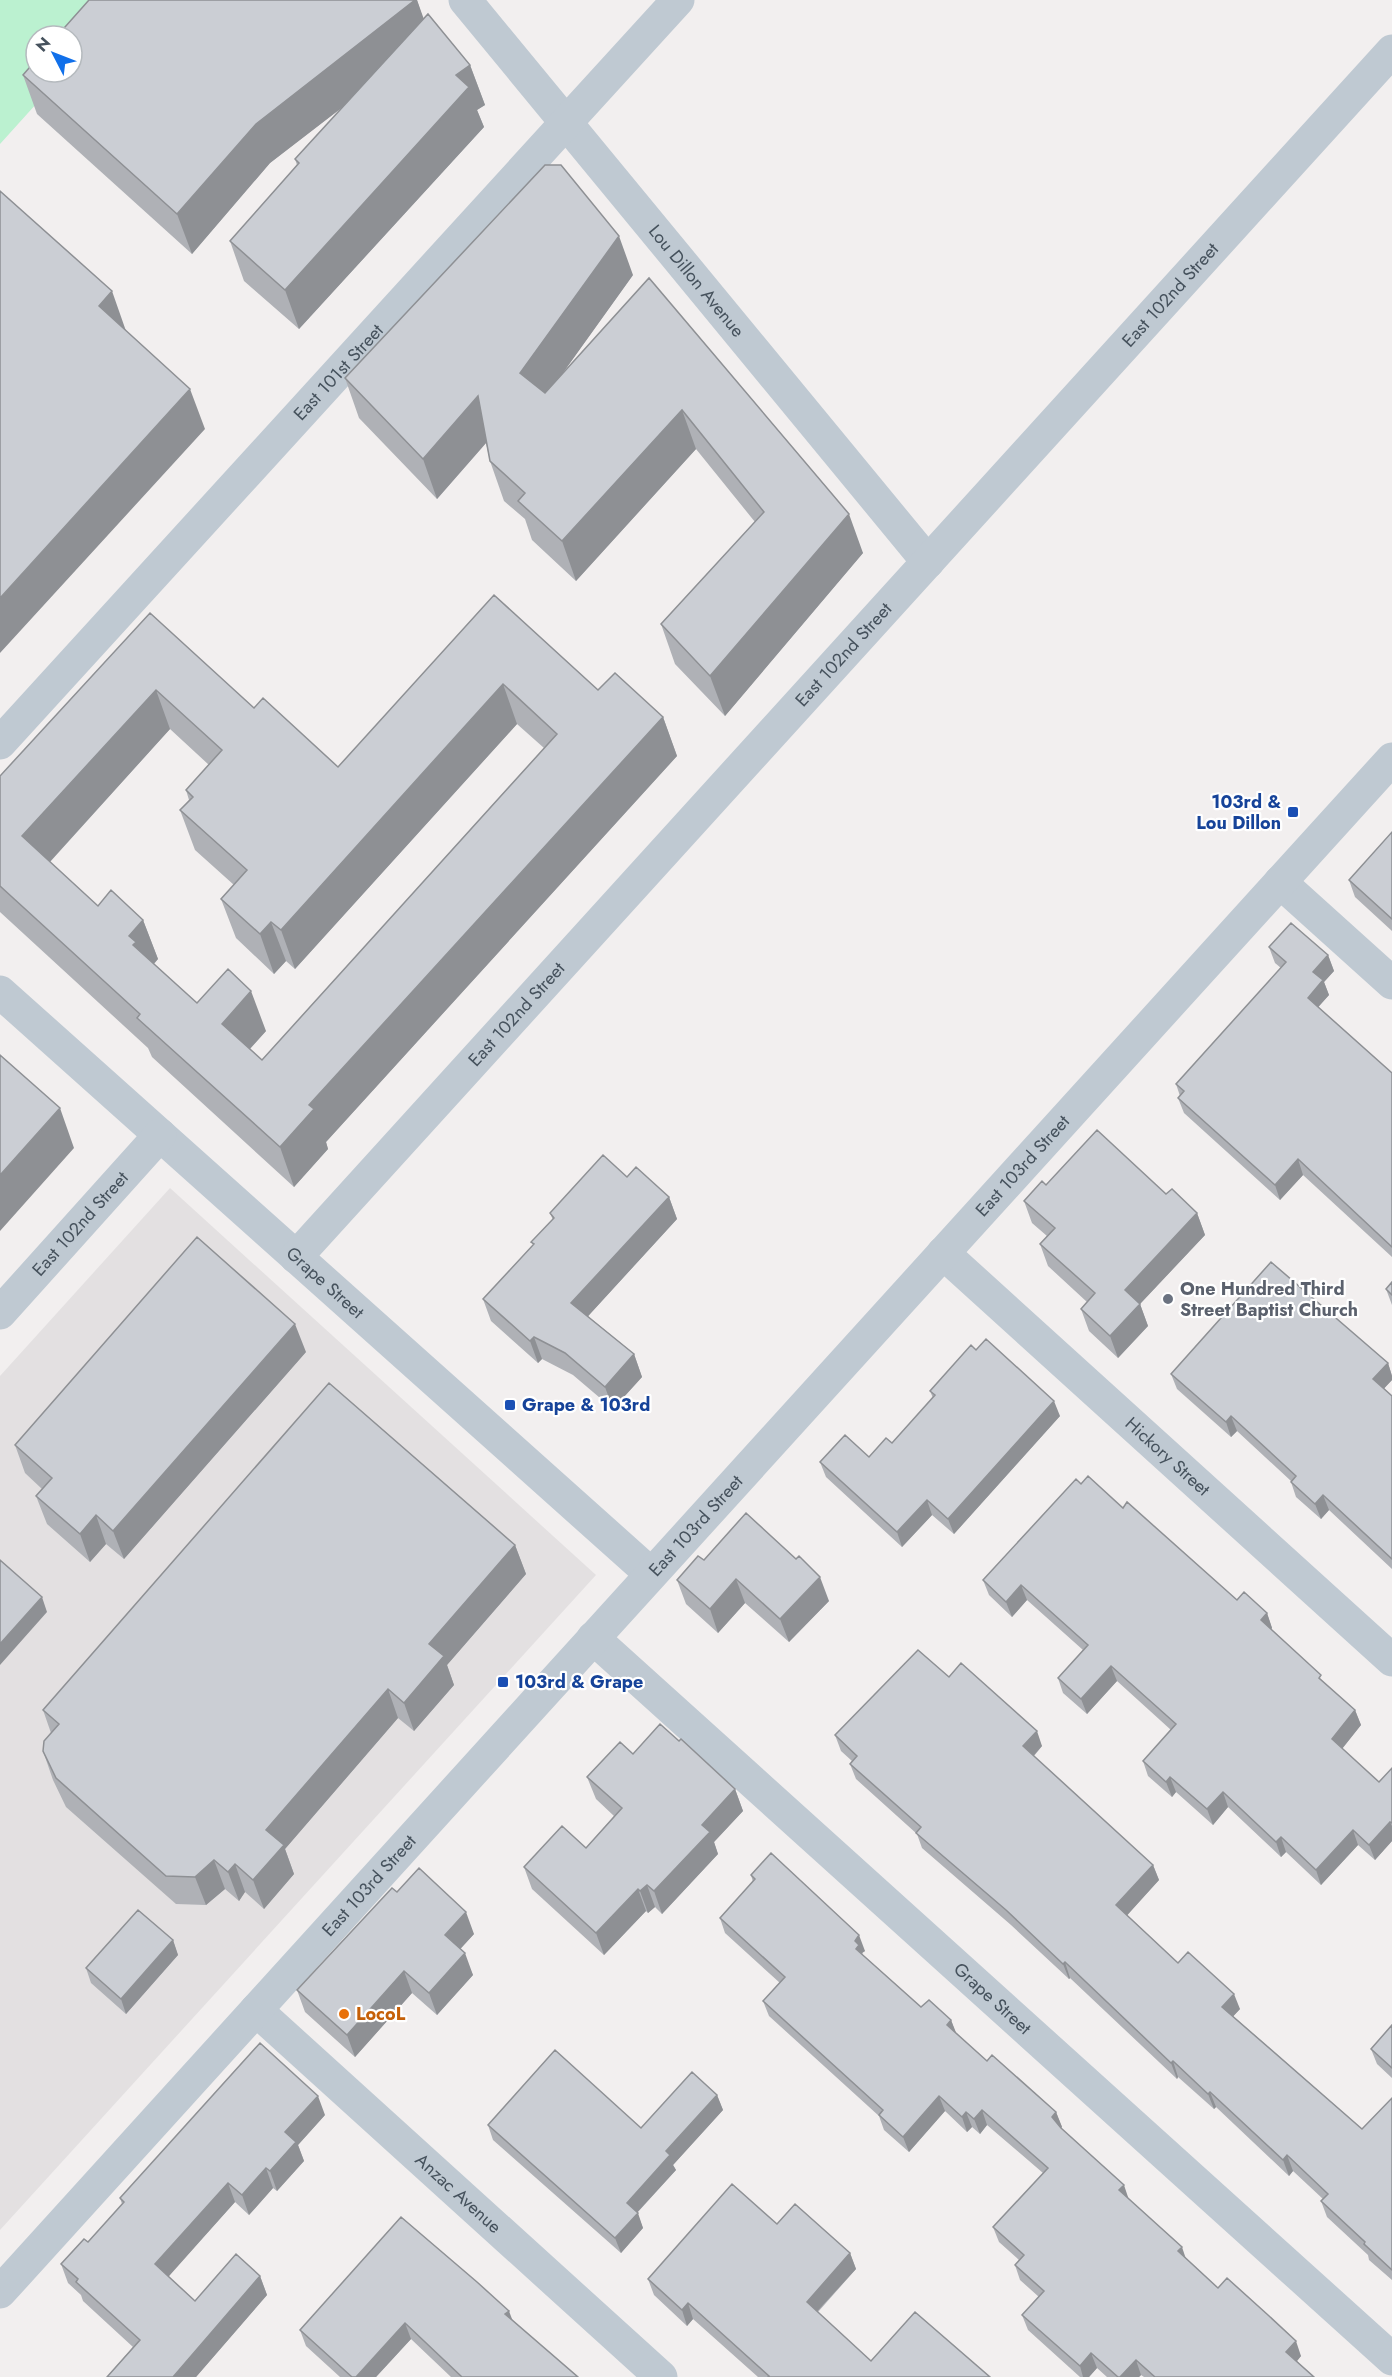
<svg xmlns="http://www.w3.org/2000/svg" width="1392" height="2377" font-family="Jost,sans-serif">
	<rect width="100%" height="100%" fill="#f2efef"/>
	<path fill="#e3e0e1" d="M170 1188 596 1575 0 2230V1376Z"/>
	<path fill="#bbf1d0" d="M0 0H131L72 36H36V72H65L0 144Z"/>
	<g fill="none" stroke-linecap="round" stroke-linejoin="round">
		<g stroke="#bfc9d2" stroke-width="33">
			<path id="s1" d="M465 0 928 562"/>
			<path id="s2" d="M0 743 678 0"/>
			<path d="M1280 882 1392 983"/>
			<path id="s3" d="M0 992 651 1574"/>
			<path id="s4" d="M943 1253 1392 1660"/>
			<path id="s5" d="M296 1257 1392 51"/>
			<path id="s6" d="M0 1313 160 1135"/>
			<path id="s7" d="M593 1638 1392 2359"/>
			<path id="s8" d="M256 2010 661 2377"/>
			<path id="s9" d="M0 2292 1392 759"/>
		</g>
	</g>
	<path fill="#afb1b6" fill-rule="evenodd" d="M89 0H417L423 19 470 65 485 105 477 110 484 127 299 329 244 281 230 241 297 165 295 159 344 106 270 163 192 254 37 114 23 75Z
		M633 275 559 378 649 278 863 553 725 716 675 664 661 624 755 522 696 449 576 581 532 540 525 519 504 501 490 461 486 443 437 499 359 418 345 378Z
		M494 595 598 690 663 717 677 756 326 1142 328 1149 294 1187 152 1057 148 1048 0 912V776L150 613 254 708 338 767ZM517 724 544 748 262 1060 250 1049 266 1031 197 1003 154 964 158 959 143 920 98 906 50 862 170 729 209 765 186 790 189 800 180 810 195 850 234 885 221 899 236 938 274 974 286 961 295 969Z
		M1392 832V931L1355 897 1349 880Z
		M1269 947 1328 955 1334 971 1324 982 1329 995 1318 1007 1392 1073V1257L1303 1175 1280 1200 1184 1113 1178 1098 1180 1096 1176 1084 1281 968 1275 963Z
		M627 1177 669 1197 677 1219 588 1316 634 1354 642 1377 613 1409 573 1375 542 1359 538 1363 491 1321 483 1299 533 1245 531 1242 553 1220 550 1213Z
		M1046 1185 1166 1194 1197 1213 1205 1235 1140 1304 1148 1326 1118 1358 1089 1331 1081 1309 1087 1302 1048 1266 1040 1244 1047 1236 1032 1223 1024 1201Z
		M1392 1282V1305L1386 1289Z
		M306 1352 124 1559 106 1544 90 1562 47 1524 36 1496 42 1489 25 1473 15 1445Z
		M1388 1363 1392 1376V1380L1384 1388 1392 1396V1569L1329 1510 1321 1519 1296 1497 1291 1482V1481L1237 1431 1231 1437 1177 1389 1171 1374Z
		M930 1391 1060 1416 954 1534 932 1515 902 1547 826 1477 820 1462 869 1457 892 1443 933 1398Z
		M1081 1484 1123 1508 1237 1600 1267 1613 1272 1628 1271 1630 1324 1683 1355 1710 1361 1725 1342 1749 1379 1782 1392 1768V1841L1375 1860 1358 1845 1321 1885 1286 1852 1281 1857 1228 1807 1213 1825 1176 1792 1172 1797 1148 1776 1143 1761 1171 1730 1117 1681 1087 1714 1063 1693 1058 1678 1083 1650 1027 1600 1012 1617 989 1595 983 1580Z
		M515 1545 526 1574 447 1665 454 1685 414 1731 398 1718 285 1849 294 1874 264 1909 245 1892 239 1901 225 1889 206 1905 176 1904 66 1807 53 1780 43 1751 51 1733 43 1710Z
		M704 1560 829 1601 789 1642 745 1603 718 1633 686 1604 677 1580Z
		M949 1677 1042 1746 1034 1756 1153 1865 1159 1880 1127 1915 1178 1963 1240 2009 1233 2016 1362 2129 1392 2098V2280L1369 2260 1368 2255 1327 2217 1321 2201 1323 2199 1293 2171 1289 2176 1216 2107 1214 2109 1178 2077 1177 2079 1070 1978 1069 1979 1011 1925 922 1848 917 1834 856 1779 850 1764 852 1761 841 1751 835 1735Z
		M679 1741 735 1789 743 1811 714 1842 718 1854 662 1914 655 1907 648 1913 646 1911 604 1955 532 1889 524 1867 586 1848 614 1816 596 1799 587 1777 633 1754Z
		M751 1875 865 1951 862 1953 863 1955 921 2007 951 2020 956 2034 987 2061 1056 2112 1062 2127 1061 2128 1186 2258 1218 2288 1301 2356 1297 2361 1314 2377H1144L1141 2375 1139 2377H1107L1097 2368 1089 2377H1080L1028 2330 1022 2315 1039 2297 1020 2280 1015 2265 1019 2260 999 2242 993 2227 1043 2173 987 2125 980 2134 972 2127 967 2132 945 2111 909 2152 884 2130 879 2116 769 2016 763 2001 780 1983 725 1933 720 1918 753 1882Z
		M397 1892 474 1934 460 1949 473 1975 437 2015 412 1993 355 2057 305 2012 297 1990Z
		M173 1940 178 1955 126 2014 91 1983 86 1968Z
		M1392 2025V2078L1377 2064 1371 2049Z
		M717 2095 723 2110 673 2165 676 2170 637 2213 643 2228 621 2253 493 2140 488 2125 641 2128Z
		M325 2115 298 2145 304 2161 277 2191 273 2188 249 2215 235 2202 168 2276 195 2301 260 2276 267 2295 196 2377H107L133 2347 83 2301 81 2295 68 2283 61 2264 88 2242 122 2204 120 2198Z
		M401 2217 512 2320 578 2377H451L411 2339 376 2377H340L306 2346 300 2330Z
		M777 2224 850 2253 856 2269 818 2312 871 2361 990 2377H758L693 2319 687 2326 654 2295 648 2279Z"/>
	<path fill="#8e9094" d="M415 0H417L431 39 270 163 192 254 177 214 256 124Z
		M470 65 485 105 477 110 484 127 299 329 285 290 456 75Z
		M619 236 633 275 535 412 520 373Z
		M112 291 126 331 99 306Z
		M190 389 205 429 0 653V598Z
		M478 396 493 435 437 499 423 459Z
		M682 410 696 449 576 581 562 541Z
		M849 514 863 553 725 716 710 676Z
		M503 684 517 724 295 969 281 930Z
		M156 690 170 729 37 876 22 836Z
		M663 717 677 756 326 1142 328 1149 294 1187 280 1147 309 1105Z
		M143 920 158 959 147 971 129 936Z
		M271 922 286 961 274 974 260 934Z
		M1328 955 1334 971 1324 982 1329 995 1313 1013 1308 998 1313 972Z
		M251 991 266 1031 237 1063 222 1024Z
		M60 1108 74 1148 0 1231V1175Z
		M1298 1159 1303 1175 1280 1200 1275 1185Z
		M669 1197 677 1219 580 1325 571 1303Z
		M1197 1213 1205 1235 1140 1304 1148 1326 1118 1358 1110 1336 1125 1290Z
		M295 1324 306 1352 124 1559 113 1531Z
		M534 1337 542 1359 538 1363 530 1341Z
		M634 1354 642 1377 613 1409 605 1387Z
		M1388 1363 1392 1376V1380L1379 1394 1373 1379Z
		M1054 1401 1060 1416 954 1534 948 1519Z
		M1231 1416 1237 1431 1231 1437 1226 1422Z
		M1323 1495 1329 1510 1321 1519 1315 1504Z
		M927 1500 932 1515 902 1547 897 1532Z
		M96 1515 106 1544 90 1562 80 1534Z
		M515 1545 526 1574 447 1665 454 1685 414 1731 404 1703 429 1644Z
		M820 1577 829 1601 789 1642 780 1619Z
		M736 1579 745 1603 718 1633 710 1609Z
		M1021 1585 1027 1600 1012 1617 1006 1602Z
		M42 1597 47 1612 0 1665V1644Z
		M1267 1613 1272 1628 1266 1635 1261 1620Z
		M1111 1666 1117 1681 1087 1714 1081 1699Z
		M388 1689 398 1718 285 1849 294 1874 264 1909 253 1880 266 1830Z
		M1355 1710 1361 1725 1337 1755 1332 1739Z
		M1037 1731 1042 1746 1028 1762 1023 1746Z
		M1170 1777 1176 1792 1172 1797 1166 1782Z
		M735 1789 743 1811 714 1842 718 1854 662 1914 654 1891 702 1825Z
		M1223 1792 1228 1807 1213 1825 1207 1809Z
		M1390 1822 1392 1826V1841L1375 1860 1369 1845Z
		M1353 1830 1358 1845 1321 1885 1316 1870Z
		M1281 1837 1286 1852 1281 1857 1276 1842Z
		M214 1860 225 1889 206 1905 195 1877Z
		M235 1864 245 1892 239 1901 228 1872Z
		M1153 1865 1159 1880 1122 1921 1116 1905Z
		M647 1885 655 1907 648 1913 640 1891Z
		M638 1889 646 1911 604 1955 596 1933Z
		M466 1912 474 1934 453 1957 445 1935Z
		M859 1935 865 1951 862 1953 865 1960 856 1949 855 1941Z
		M173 1940 178 1955 126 2014 121 1999Z
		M465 1953 473 1975 437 2015 429 1993Z
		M1065 1962 1070 1978 1069 1979 1063 1964Z
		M404 1971 412 1993 355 2057 347 2035Z
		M1234 1994 1240 2009 1228 2022 1222 2007Z
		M951 2020 957 2035 947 2025Z
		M1173 2061 1178 2077 1177 2079 1171 2063Z
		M1210 2092 1216 2107 1214 2109 1208 2094Z
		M717 2095 723 2110 673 2165 676 2170 632 2218 627 2203 666 2151Z
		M318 2096 325 2115 298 2145 304 2161 277 2191 270 2171 285 2132Z
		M939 2096 945 2111 909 2152 903 2137Z
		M982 2110 987 2125 980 2134 974 2119Z
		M966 2112 972 2127 967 2132 962 2117Z
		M1056 2112 1062 2127 1057 2132 1052 2117Z
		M1287 2155 1293 2171 1289 2176 1283 2160Z
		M266 2168 273 2188 249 2215 242 2195Z
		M228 2183 235 2202 162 2284 155 2264Z
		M1124 2185 1129 2200 1119 2190Z
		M638 2213 643 2228 621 2253 615 2238Z
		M1182 2247 1187 2262 1178 2251Z
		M850 2253 856 2269 812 2317 807 2302Z
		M260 2276 267 2295 196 2377H173Z
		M688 2303 693 2319 687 2326 682 2310Z
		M509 2311 515 2327 505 2314Z
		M405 2323 411 2339 376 2377H356Z
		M1296 2341 1301 2356 1292 2367 1286 2352Z
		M1091 2353 1097 2368 1089 2377H1083L1080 2366Z
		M1136 2360 1141 2375 1139 2377H1120Z"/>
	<path fill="#cbced4" stroke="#8e9094" stroke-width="1.5" fill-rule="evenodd" d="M89 0H415L256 124 177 214 23 75 36 60V72H72V36H57Z
		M428 14 470 65 456 75 469 87 285 290 230 241 299 163 295 159Z
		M545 165H561L619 236 520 373 545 393 649 278 849 514 710 676 661 624 764 512 682 410 562 541 518 501 525 493 490 461 478 396 423 459 345 378Z
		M0 191 112 291 99 306 190 389 0 598Z
		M494 595 598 690 615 673 663 717 309 1105 314 1109 280 1147 137 1018 140 1014 0 886V776L150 613 254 708 263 698 338 767ZM503 684 557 734 262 1060 222 1024 251 991 228 969 197 1003 133 945 136 942 129 936 143 920 111 890 98 906 22 836 156 690 222 750 186 790 193 797 180 810 247 870 221 899 260 934 271 922 281 930Z
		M1392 832V919L1349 880Z
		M1291 923 1328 955 1313 972 1323 980 1308 998 1392 1073V1247L1298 1159 1275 1185 1178 1098 1184 1091 1176 1084 1286 962 1269 947Z
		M0 1055 60 1108 0 1175Z
		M1097 1130 1166 1194 1172 1189 1197 1213 1125 1290 1140 1304 1110 1336 1081 1309 1095 1293 1040 1244 1055 1228 1024 1201 1042 1181 1046 1185Z
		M603 1155 627 1177 636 1167 669 1197 571 1303 634 1354 605 1387 565 1353 534 1337 530 1341 483 1299 534 1244 531 1242 554 1218 550 1213Z
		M197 1237 295 1324 113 1531 96 1515 80 1534 36 1496 52 1478 15 1445Z
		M1271 1262 1388 1363 1373 1379 1392 1396V1559L1323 1495 1315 1504 1291 1482 1296 1476 1231 1416 1226 1422 1171 1374Z
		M1392 1282V1295L1386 1289Z
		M986 1339 1054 1401 948 1519 927 1500 897 1532 820 1462 845 1435 869 1457 886 1438 892 1443 935 1395 930 1391 971 1345 976 1350Z
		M329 1383 515 1545 429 1644 444 1656 404 1703 388 1689 266 1830 284 1845 253 1880 235 1864 228 1872 214 1860 195 1877 166 1876 56 1778 43 1751 44 1741 59 1724 43 1710Z
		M1088 1476 1123 1508 1127 1502 1237 1600 1244 1592 1267 1613 1261 1620 1321 1675 1319 1678 1355 1710 1332 1739 1379 1782 1392 1768V1823L1390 1822 1369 1845 1353 1830 1316 1870 1281 1837 1276 1842 1223 1792 1207 1809 1170 1777 1166 1782 1143 1761 1176 1724 1111 1666 1081 1699 1058 1678 1088 1645 1021 1585 1006 1602 983 1580 1076 1479 1081 1484Z
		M746 1513 796 1559 799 1556 820 1577 780 1619 736 1579 710 1609 677 1580 698 1556 704 1560Z
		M0 1560 42 1597 0 1644Z
		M918 1650 949 1677 961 1663 1037 1731 1023 1746 1153 1865 1116 1905 1178 1963 1188 1952 1234 1994 1222 2007 1362 2129 1392 2098V2270L1364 2244 1365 2242 1321 2201 1328 2194 1287 2155 1283 2160 1210 2092 1208 2094 1173 2061 1171 2063 1065 1962 1063 1964 1006 1910 916 1833 921 1827 850 1764 857 1756 835 1735Z
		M660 1724 679 1741 681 1739 735 1789 702 1825 710 1832 654 1891 647 1885 640 1891 638 1889 596 1933 524 1867 562 1826 586 1848 622 1808 587 1777 620 1742 633 1754Z
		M771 1853 859 1935 855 1941 859 1945 856 1949 921 2007 929 2000 951 2020 947 2025 987 2061 992 2055 1056 2112 1052 2117 1061 2128 1124 2185 1119 2190 1182 2247 1178 2251 1218 2288 1227 2278 1268 2315 1296 2341 1286 2352 1314 2377H1155L1136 2360 1120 2377H1118L1091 2353 1080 2366 1022 2315 1044 2291 1015 2265 1024 2255 993 2227 1048 2168 982 2110 974 2119 966 2112 962 2117 939 2096 903 2137 879 2115 883 2110 763 2001 785 1977 720 1918 755 1879 751 1875Z
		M419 1868 466 1912 445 1935 465 1953 429 1993 404 1971 347 2035 297 1990 392 1888 397 1892Z
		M138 1910 173 1940 121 1999 86 1968Z
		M1392 2025V2068L1371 2049Z
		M260 2043 318 2096 285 2132 296 2142 270 2171 266 2168 242 2195 228 2183 155 2264 195 2301 236 2254 260 2276 173 2377H107L140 2340 76 2282 78 2279 61 2264 84 2239 88 2242 124 2202 120 2198Z
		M555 2050 641 2128 692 2072 717 2095 666 2151 670 2155 627 2203 638 2213 615 2238 488 2125Z
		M732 2184 777 2224 795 2204 850 2253 807 2302 871 2361 915 2312 990 2377H768L769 2376 688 2303 682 2310 648 2279Z
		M401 2217 477 2282 509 2311 505 2314 578 2377H462L405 2323 356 2377H352L300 2330Z"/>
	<g fill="#1a4fb4" stroke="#fff" stroke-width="2">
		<rect x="1287" y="806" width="12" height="12" rx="3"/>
		<rect x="504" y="1399" width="12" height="12" rx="3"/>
		<rect x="497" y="1676" width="12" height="12" rx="3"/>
	</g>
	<circle fill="#6b7280" stroke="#fff" stroke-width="2" cx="1168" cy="1299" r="6"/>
	<circle fill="#e8710a" stroke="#fff" stroke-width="2" cx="344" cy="2014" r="6"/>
	<g text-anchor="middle" stroke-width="4.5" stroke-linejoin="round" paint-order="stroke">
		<g font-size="18" fill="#46525d" stroke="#fff">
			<text dy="6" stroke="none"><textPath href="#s1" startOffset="364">Lou Dillon Avenue</textPath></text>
			<text dy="6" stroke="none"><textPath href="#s5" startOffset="1300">East 102nd Street</textPath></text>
			<text dy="6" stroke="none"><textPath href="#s2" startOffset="502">East 101st Street</textPath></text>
			<text dy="6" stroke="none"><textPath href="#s5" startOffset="814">East 102nd Street</textPath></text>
			<text dy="6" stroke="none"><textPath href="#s5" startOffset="328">East 102nd Street</textPath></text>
			<text dy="6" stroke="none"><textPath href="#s9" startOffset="1521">East 103rd Street</textPath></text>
			<text dy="6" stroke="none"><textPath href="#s6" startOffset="120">East 102nd Street</textPath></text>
			<text dy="6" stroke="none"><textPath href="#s3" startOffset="436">Grape Street</textPath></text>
			<text dy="6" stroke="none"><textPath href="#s4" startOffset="303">Hickory Street</textPath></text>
			<text dy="6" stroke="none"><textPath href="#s9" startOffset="1035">East 103rd Street</textPath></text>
			<text dy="6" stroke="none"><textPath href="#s9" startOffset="549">East 103rd Street</textPath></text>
			<text dy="6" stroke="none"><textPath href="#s7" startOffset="538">Grape Street</textPath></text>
			<text dy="6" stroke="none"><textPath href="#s8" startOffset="273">Anzac Avenue</textPath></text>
		</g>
		<g font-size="18" font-weight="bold" fill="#164399" stroke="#fff" text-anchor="start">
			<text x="1281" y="808" text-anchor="end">103rd &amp;<tspan x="1281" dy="21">Lou Dillon</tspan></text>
			<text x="522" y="1411">Grape &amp; 103rd</text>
			<text x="515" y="1688">103rd &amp; Grape</text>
		</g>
		<g font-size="18" font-weight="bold" fill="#5b616d" stroke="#fff" text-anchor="start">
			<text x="1180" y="1295">One Hundred Third<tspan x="1180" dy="21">Street Baptist Church</tspan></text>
		</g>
		<g font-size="18" font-weight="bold" fill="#c56008" stroke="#fff" text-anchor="start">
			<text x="356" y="2020">LocoL</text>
		</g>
	</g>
	<g transform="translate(54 54) rotate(312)"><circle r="28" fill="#ffffff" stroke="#b5babe" stroke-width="1.5"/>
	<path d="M0-4.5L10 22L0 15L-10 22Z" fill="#1170ea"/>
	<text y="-9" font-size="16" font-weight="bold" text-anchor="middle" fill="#46525d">N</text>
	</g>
</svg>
